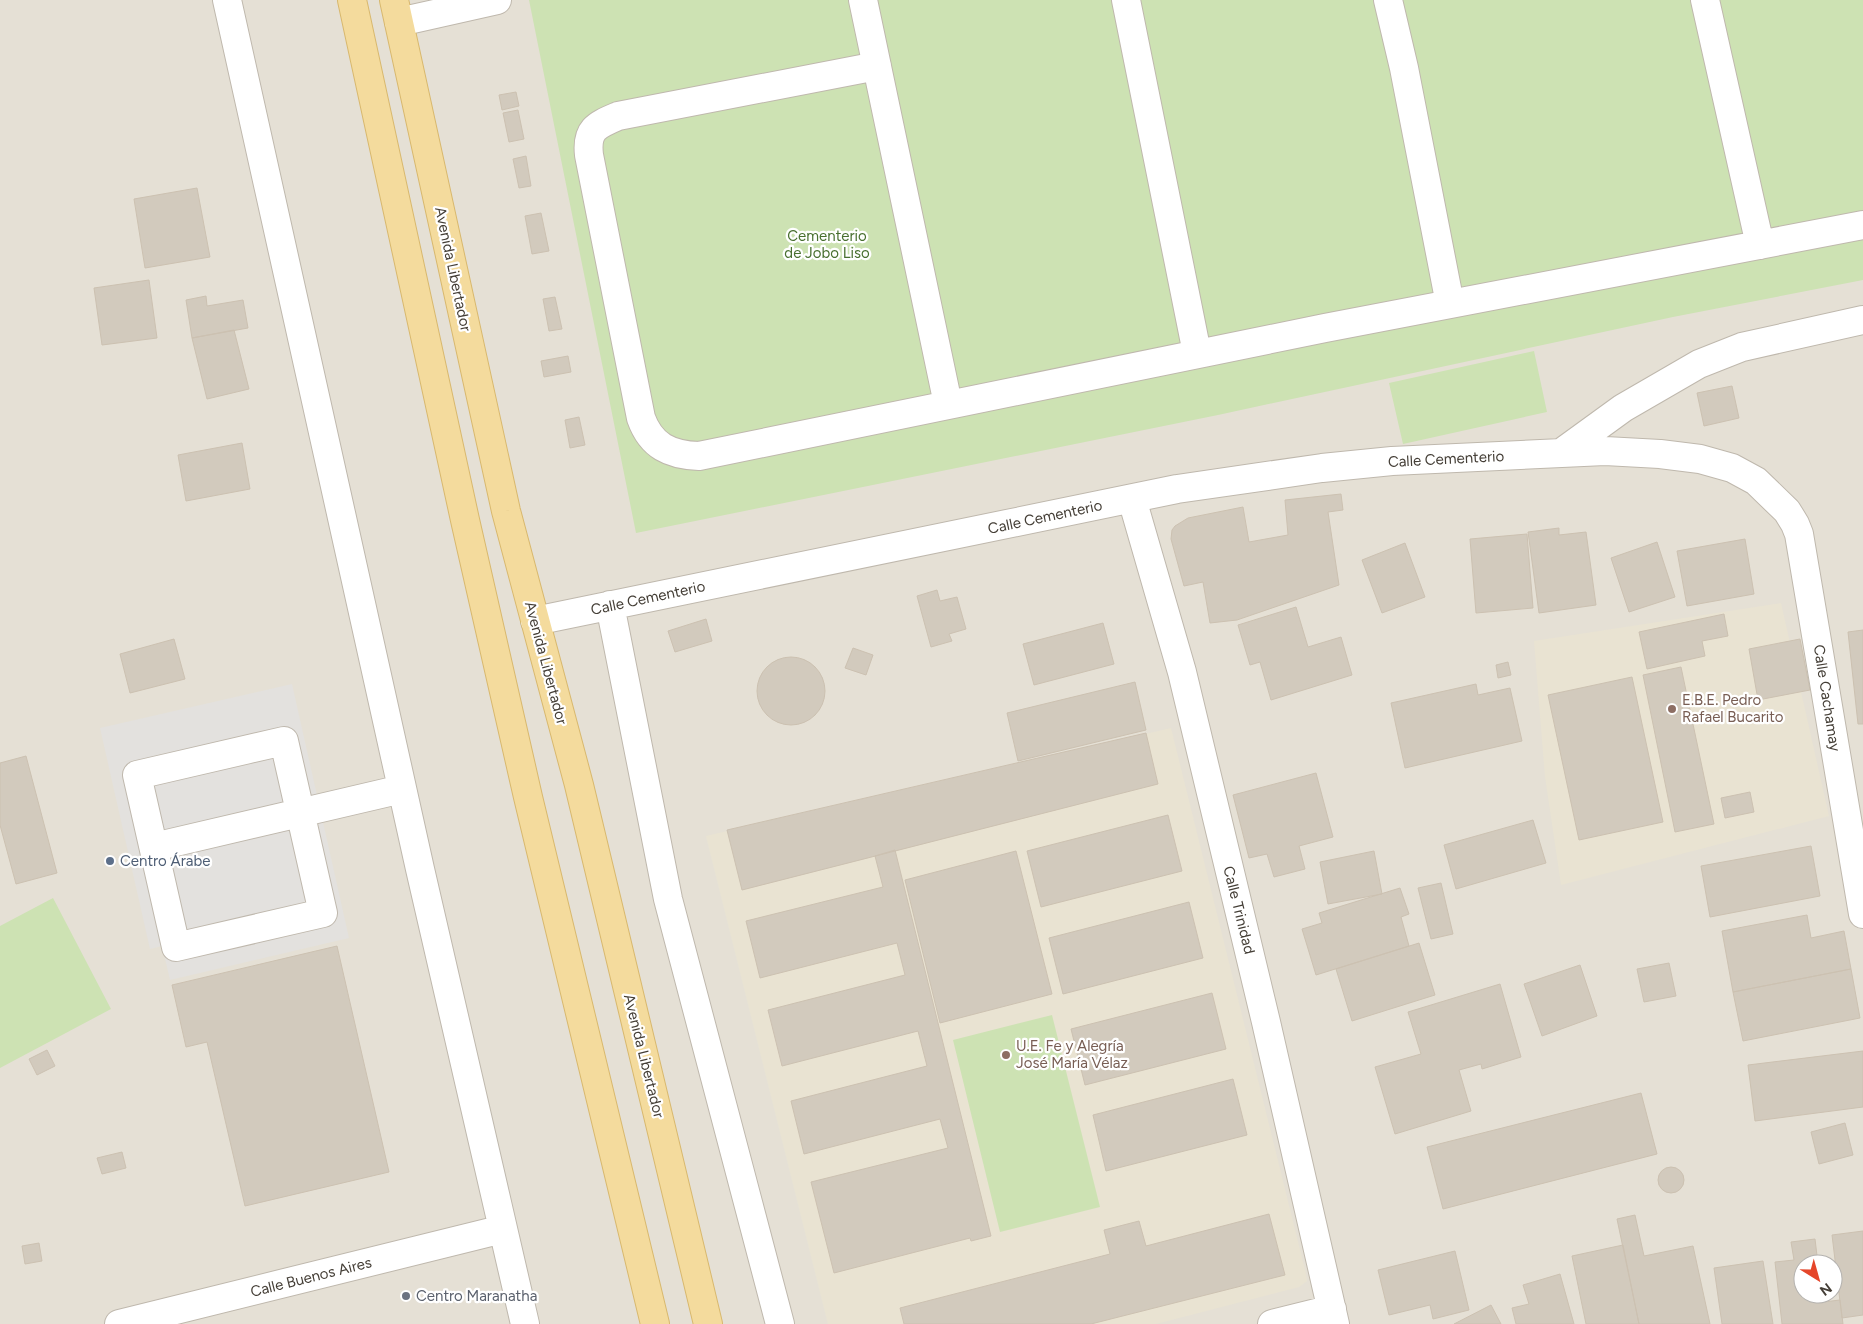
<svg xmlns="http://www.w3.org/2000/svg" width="1863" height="1324" font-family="Figtree,sans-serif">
	<rect width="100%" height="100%" fill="#f1eee6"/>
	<path fill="#e5e0d5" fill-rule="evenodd" d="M0 0H1863V1324H0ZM1803 1264H1833V1294H1803Z"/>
	<path fill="#e9e3d2" d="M1781 603 1829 816 1561 885 1545 777 1534 641Z
		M1171 728 1306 1274 1307 1281 1299 1287 1156 1324H828L706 836Z"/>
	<path fill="#cde2b3" d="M529 0H1863V280L1673 317 1218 415 636 533Z
		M1534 351 1547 412 1403 444 1389 383Z
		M53 898 111 1009 0 1068V926Z
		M1052 1015 1100 1207 1000 1232 953 1040Z"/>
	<path fill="#e3e1de" d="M292 684 349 938 170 980 162 946 150 949 100 728Z"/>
	<path fill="#d2cabd" stroke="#ccc1b1" d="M516 92 519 106 502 110 499 95Z
		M518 110 524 139 509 142 503 113Z
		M526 156 531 186 519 188 513 159Z
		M197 188 210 257 145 268 134 199Z
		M541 213 549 251 532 254 525 216Z
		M149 280 157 338 102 345 94 288Z
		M206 296 207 306 243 300 248 328 192 338 186 300Z
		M555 297 562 329 549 331 543 299Z
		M234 330 249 389 207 399 192 338Z
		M568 356 571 372 544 377 541 361Z
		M1732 386 1739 418 1704 426 1697 393Z
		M579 417 585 445 570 448 565 420Z
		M242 443 250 489 186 501 178 455Z
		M1341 494 1343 510 1328 512 1339 585 1237 620 1210 623 1203 582 1184 586 1171 539 1172 530 1175 526 1188 518 1243 507 1249 542 1288 535 1285 500Z
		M1559 528V535L1586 532 1596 605 1539 613 1528 532Z
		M1527 534 1533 608 1476 613 1470 539Z
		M1745 539 1754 594 1687 606 1677 551Z
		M1657 542 1675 597 1629 612 1611 558Z
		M1405 543 1425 597 1382 613 1362 560Z
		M937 590 940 601 957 597 966 629 949 634 952 641 931 647 917 596Z
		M1296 607 1308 647 1341 637 1352 675 1271 700 1260 662 1250 665 1238 625Z
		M1724 614 1728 636 1702 641 1705 656 1647 669 1639 632Z
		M706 619 712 641 675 652 668 631Z
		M1103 623 1114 664 1034 685 1023 644Z
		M1863 630V724H1858L1848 632Z
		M174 639 185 679 130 693 120 654Z
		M1800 639 1810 690 1758 700 1749 649Z
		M853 648 873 655 866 675 845 668Z
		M757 691a34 34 0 1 1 68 0a34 34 0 1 1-68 0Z
		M1508 662 1511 675 1498 678 1496 665Z
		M1681 667 1714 824 1675 832 1643 675Z
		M1632 677 1663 822 1579 840 1548 695Z
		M1135 682 1146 730 1018 761 1007 713Z
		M1476 684 1478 695 1510 688 1522 741 1405 768 1391 703Z
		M1146 733 1158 784 742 890 727 830Z
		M26 756 57 873 16 884 0 825V763Z
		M1316 773 1333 837 1299 846 1305 869 1274 877 1267 854 1249 858 1233 795Z
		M1750 792 1754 812 1725 818 1721 798Z
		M1168 815 1182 871 1041 907 1027 851Z
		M1533 820 1546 863 1456 889 1444 845Z
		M1811 846 1820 896 1710 917 1701 866Z
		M895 850 991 1236 971 1241 970 1238 834 1273 811 1182 948 1148 940 1119 804 1154 791 1101 927 1066 918 1031 782 1066 768 1010 905 975 897 943 760 978 746 921 883 887 875 856Z
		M1016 851 1052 994 940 1023 905 880Z
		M1374 851 1382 894 1328 904 1320 862Z
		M1441 883 1453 934 1431 939 1418 888Z
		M1400 888 1409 914 1401 917 1409 946 1316 975 1302 929 1322 923 1319 913Z
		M1189 902 1203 958 1063 994 1049 938Z
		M1807 915 1811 938 1844 931 1851 969 1733 992 1722 931Z
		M1419 943 1435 995 1352 1021 1336 969Z
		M337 946 389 1172 245 1206 207 1042 186 1047 172 985Z
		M1669 963 1676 996 1644 1002 1637 969Z
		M1580 965 1597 1016 1542 1036 1524 984Z
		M1851 969 1860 1018 1743 1041 1733 992Z
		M1500 984 1521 1057 1482 1069 1481 1064 1459 1070 1471 1111 1395 1134 1375 1067 1421 1054 1408 1012Z
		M1212 993 1226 1049 1085 1085 1071 1029Z
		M47 1050 55 1066 37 1075 29 1059Z
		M1863 1051V1107L1755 1121 1748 1065Z
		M1233 1079 1247 1135 1106 1171 1093 1115Z
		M1641 1093 1657 1154 1443 1209 1427 1147Z
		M1845 1123 1853 1155 1819 1164 1811 1132Z
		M122 1152 126 1168 102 1174 97 1158Z
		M1658 1180a13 13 0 1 1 26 0a13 13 0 1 1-26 0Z
		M1269 1214 1285 1275 1091 1324H904L900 1308 1110 1254 1104 1230 1139 1221 1146 1246Z
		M1635 1215 1644 1256 1693 1246 1710 1324H1639L1617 1219Z
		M1863 1231V1315L1842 1318 1832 1235Z
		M1815 1239 1818 1264H1803V1294H1822L1823 1302 1840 1300 1843 1324H1782L1775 1262 1794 1260 1791 1242Z
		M39 1243 42 1261 25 1264 22 1246Z
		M1623 1245 1639 1324H1586L1572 1256Z
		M1455 1251 1469 1310 1433 1319 1430 1305 1389 1315 1378 1270Z
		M1763 1261 1773 1324H1722L1714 1268Z
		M1560 1274 1574 1324H1516L1512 1308 1529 1304 1523 1285Z
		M1491 1305 1501 1324H1454Z"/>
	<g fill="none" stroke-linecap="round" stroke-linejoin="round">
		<g stroke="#bfb8ad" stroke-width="30">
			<path id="minor" d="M227 0 420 869 525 1324
				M863 0 948 404
				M1126 0 1197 353
				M1388 0 1404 68 1450 304
				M1705 0 1760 245
				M399 22 497 0
				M877 66 618 116C597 125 586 129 589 155L641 418C651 446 670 455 699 456L1325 328 1863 225
				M1561 453 1623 408 1699 364 1742 347 1863 320
				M1132 499 1182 672 1266 1022 1335 1324
				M610 605 668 899 780 1324
				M535 621 1177 489 1322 468 1392 461 1605 451 1660 454 1700 459 1732 468 1756 481 1787 511 1795 524 1799 534 1863 914
				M284 741 323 913 176 947 137 775Z
				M154 847 402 789
				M119 1324 503 1229
				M1272 1324 1332 1309"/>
		</g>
		<g stroke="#d8b86e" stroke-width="30">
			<path id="major" d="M352 0 465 520 528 797 655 1324
				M394 0 506 511 579 785 708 1324"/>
		</g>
		<use href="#minor" stroke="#fff" stroke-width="28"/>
		<use href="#major" stroke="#f4db9d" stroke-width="28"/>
	</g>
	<g fill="#8d6e63" stroke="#fff" stroke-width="2">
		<circle cx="1672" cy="709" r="5"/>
		<circle cx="1006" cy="1055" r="5"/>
	</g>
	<circle fill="#5c6f8a" stroke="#fff" stroke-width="2" cx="110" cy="861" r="5"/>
	<circle fill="#6b7280" stroke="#fff" stroke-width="2" cx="406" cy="1296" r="5"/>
	<g text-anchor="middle" stroke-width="4.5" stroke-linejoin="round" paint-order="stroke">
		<g font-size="15" fill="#486f2f" stroke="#fff">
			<text x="827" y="241">Cementerio<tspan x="827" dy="17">de Jobo Liso</tspan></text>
		</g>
		<g font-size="15" fill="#443e36" stroke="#fff">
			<text transform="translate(453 269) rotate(78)" y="5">Avenida Libertador</text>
			<text transform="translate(1446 459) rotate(-3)" y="5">Calle Cementerio</text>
			<text transform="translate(1045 517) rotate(-12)" y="5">Calle Cementerio</text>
			<text transform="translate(648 598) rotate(-12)" y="5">Calle Cementerio</text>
			<text transform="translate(546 663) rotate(75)" y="5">Avenida Libertador</text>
			<text transform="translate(1827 698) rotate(81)" y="5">Calle Cachamay</text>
			<text transform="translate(1239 910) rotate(76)" y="5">Calle Trinidad</text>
			<text transform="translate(644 1056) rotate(76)" y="5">Avenida Libertador</text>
			<text transform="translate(311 1277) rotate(-14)" y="5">Calle Buenos Aires</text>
		</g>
		<g font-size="15" fill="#785e54" stroke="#fff" text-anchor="start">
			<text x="1682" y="705">E.B.E. Pedro<tspan x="1682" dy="17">Rafael Bucarito</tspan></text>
			<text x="1016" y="1051">U.E. Fe y Alegría<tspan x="1016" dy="17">José María Vélaz</tspan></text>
		</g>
		<g font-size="15" fill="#4e5e75" stroke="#fff" text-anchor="start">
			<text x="120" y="866">Centro Árabe</text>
		</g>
		<g font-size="15" fill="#5b616d" stroke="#fff" text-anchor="start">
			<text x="416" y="1301">Centro Maranatha</text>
		</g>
	</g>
	<g transform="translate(1818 1279) rotate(143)"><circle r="24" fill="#ffffff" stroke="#b4b2af"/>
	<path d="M0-4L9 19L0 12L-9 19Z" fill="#e5462a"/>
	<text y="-8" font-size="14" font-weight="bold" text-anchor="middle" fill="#443e36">N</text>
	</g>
</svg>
